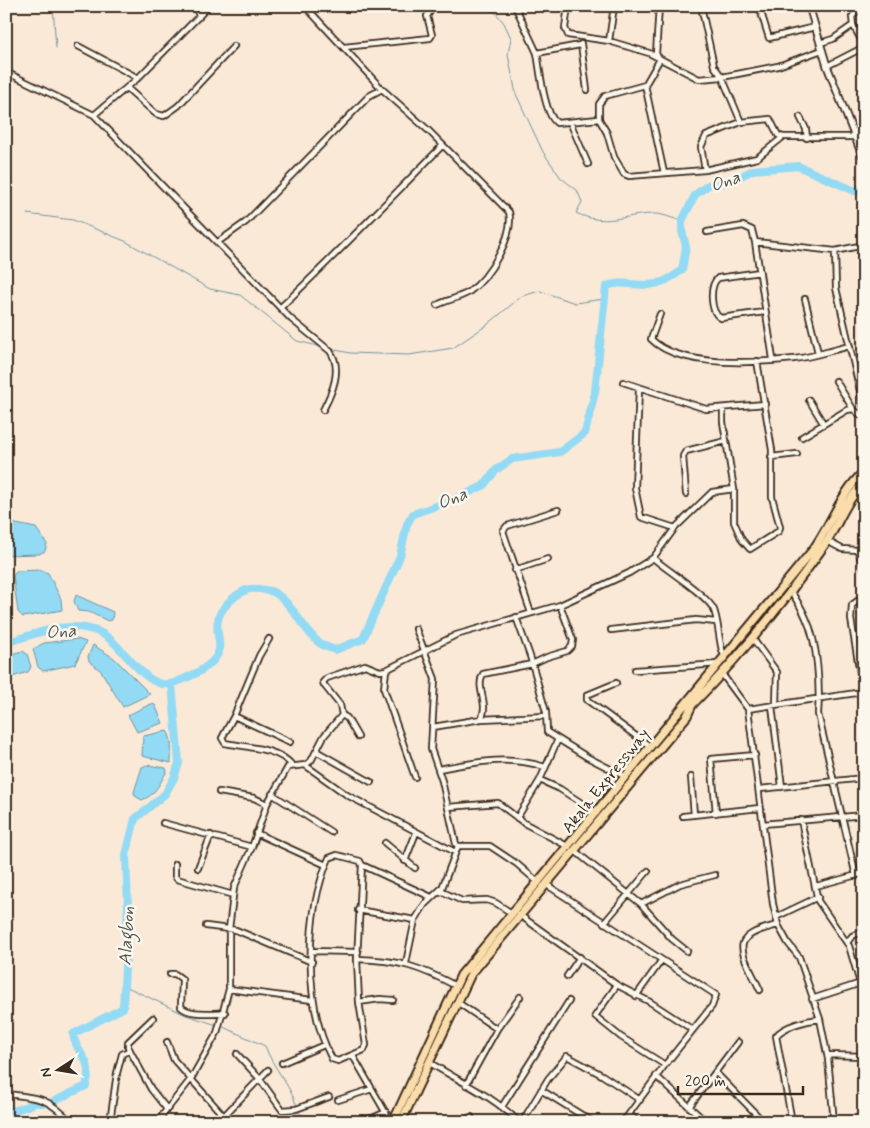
<svg xmlns="http://www.w3.org/2000/svg" width="870" height="1128" font-family="Mynerve,sans-serif">
	<rect width="100%" height="100%" fill="#fae9d7"/>
	<filter id="ink" filterUnits="userSpaceOnUse"><feTurbulence type="fractalNoise" baseFrequency=".02" numOctaves="2"/><feDisplacementMap in="SourceGraphic" scale="10" xChannelSelector="R" yChannelSelector="G"/><feConvolveMatrix kernelMatrix="1 2 1 2 8 2 1 2 1" color-interpolation-filters="sRGB"/></filter>
	<g filter="url(#ink)">
		<path fill="#93daf5" stroke="#70949f" d="M6 522 36 528 47 544 45 551 39 554 6 555Z
			M40 570 48 573 61 599 62 610 23 617 18 612 13 576 16 571Z
			M76 595 113 612 112 620 108 621 89 612 78 611 74 601Z
			M77 639 86 642 75 664 43 671 38 667 33 649 44 643Z
			M93 645 114 658 150 694 123 707 101 671 89 661 88 657Z
			M23 651 27 654 31 667 28 672 6 679V655Z
			M151 704 155 705 163 723 137 732 128 715Z
			M167 731C173 739 171 753 171 763L142 756 143 736Z
			M147 765 166 768 167 771C161 781 155 796 142 800L135 796 134 792 142 767Z"/>
		<g fill="none" stroke-linecap="round" stroke-linejoin="round">
			<path stroke="#70949f" stroke-width="1" d="M53 6 56 48
				M473 6 495 12 504 23 511 38 508 55 516 94 543 152 561 178 577 190 582 202 576 213C606 227 622 215 652 214 662 213 673 219 682 221
				M27 214 73 220 125 241 210 289 240 295 297 341 322 347
				M331 349 350 353 409 355 453 348 487 325 522 296 540 291 575 303 604 299
				M125 986 186 1015 217 1025
				M221 1026 265 1046C273 1068 290 1084 297 1107
				M298 1111 307 1122"/>
			<path stroke="#93daf5" stroke-width="8" d="M6 643C35 634 68 619 99 632 123 642 145 693 174 683 189 677 215 667 219 650 221 641 215 629 218 620 220 608 235 595 246 590 250 588 260 589 265 590 288 591 303 633 321 644 325 647 331 648 335 650L363 639 400 556 407 524 413 514 453 500 483 486 496 470 512 459 560 452 585 433 595 392 606 287C618 280 635 286 649 285 662 284 672 278 682 270L686 247 682 231V221L695 195 708 185 729 182 753 170 798 166 855 191 864 190
				M6 1116 13 1111 35 1103H50L86 1086C94 1056 77 1058 73 1034L123 1008 128 907 126 855 135 819 165 794 174 778 179 763 172 684"/>
			<g stroke="#3b2a1e" stroke-width="8">
				<path id="minor" d="M196 6 199 17
					M305 6 382 89 429 131 509 212C515 235 489 278 469 292 459 298 447 300 437 305
					M515 6 537 53
					M568 6 565 28 568 35 609 41 649 53 699 79 722 77 778 66 822 50
					M659 6 656 54 660 59 645 85 664 173
					M701 6 714 66 722 77 741 122
					M759 6 769 38 815 27
					M853 25 864 45
					M609 41 614 6
					M820 43 833 39 853 25 852 17 858 10 864 8
					M581 44 587 90
					M580 45 537 53C540 69 544 115 557 123L599 119
					M78 46 138 78
					M344 47 430 38 432 35 427 16 434 6
					M827 66 864 47
					M6 72 94 115 291 319 330 351C343 369 332 393 323 410
					M645 85 605 96 599 104V119L607 133 614 157 624 174 629 176 705 170 701 147 706 136 741 122 770 119 778 135 783 137H856
					M127 88 156 114 164 116 178 106 234 46
					M94 115 138 78 209 6
					M800 117 806 129 807 138
					M570 122 588 164
					M853 132 864 127
					M705 170 757 158 783 137
					M707 232 743 226 752 230 755 242
					M218 242 246 222 369 96 382 89
					M835 251 836 288 864 408
					M760 272 718 278C709 286 710 313 721 318L765 312
					M805 299 818 353
					M281 307C336 255 389 200 442 146
					M660 314 651 339C679 368 756 363 794 359 813 357 832 350 850 346
					M773 359 755 242 835 251 864 245
					M836 381 853 409
					M623 382 706 409 765 404
					M639 389 635 488 641 517 675 528
					M809 400 823 423
					M723 408V422L734 489V522L742 540 750 549 779 531 780 527 772 497V450L757 361
					M802 437 847 410 853 409 864 418
					M771 457 797 454
					M686 494 683 456 686 451 726 441
					M827 541 842 549 858 550
					M864 550H858L864 569
					M653 558C668 571 704 593 713 608 719 618 719 651 725 656
					M515 570 548 559
					M790 590C796 599 802 608 806 618 818 643 820 687 818 714L856 876
					M864 596 852 605 851 619 863 692 864 713
					M531 613 503 531 507 526 558 510
					M516 617 530 656 546 712 547 732 587 757 626 777
					M611 630 696 620 716 622
					M269 639 259 656 234 716 222 738 225 743C246 747 278 748 292 765
					M753 639 777 672 776 704
					M386 670 384 689 415 777
					M635 670 719 664
					M722 674 748 709
					M616 683 587 695V700L651 747
					M772 706 782 787
					M342 715 347 718 358 737
					M234 716 290 742
					M481 719C490 704 475 688 483 674L532 664 547 657 567 651 572 646 573 640 560 605
					M433 727 481 719 546 716
					M316 751 371 782
					M305 765 311 761 324 736 342 715 340 705 324 685 323 682 327 678 365 665 380 671 386 670 456 635 560 605 629 573 653 558 675 528 712 492 734 489
					M438 769C477 762 507 755 545 767
					M691 777 694 815
					M540 780 560 789 597 813
					M760 789 864 778
					M219 792 254 798 267 804
					M272 794 331 832
					M448 807 498 803 524 823 569 847
					M716 813 711 759 755 755
					M683 816 760 808
					M517 818 540 780 558 739
					M801 820 818 901 849 946 860 983
					M163 823 252 847
					M763 824 864 815
					M256 833 326 865
					M385 843 415 868
					M458 846H490L517 864 539 883
					M575 851 641 904 672 939 687 951
					M337 855 360 861 362 865 357 959 359 1002 366 1045 364 1050 338 1061 332 1059C303 1005 305 913 329 858Z
					M405 861 416 833
					M175 864V876L177 879 233 895
					M362 865 431 897
					M198 868 211 835
					M547 885 716 995 712 1006 665 1065 623 1122
					M816 886 864 873
					M438 893 443 892 462 901 487 900 496 903 513 914
					M641 904 680 884 715 875
					M358 910 415 920
					M521 916 617 985 650 1002 693 1030
					M776 917 818 897
					M604 923 648 871
					M206 926 236 930 312 962
					M847 943 852 936 864 931
					M311 951 358 952
					M357 959C399 960 420 967 456 986
					M406 963 415 920 425 904 442 888 458 846 456 844 442 781 431 749 435 679 416 629
					M170 974H175L182 979 181 1007C191 1016 212 1012 225 1013
					M567 976 580 957
					M617 985 595 1016 621 1037 665 1065
					M229 989 312 1000
					M760 990C742 951 725 937 778 925
					M636 996 661 961
					M812 999 864 982
					M359 1002 380 999 393 1000
					M457 1002 497 1029
					M153 1018 128 1042V1047L151 1089 166 1108
					M167 1042 174 1060 229 1122
					M237 1054 259 1078 282 1110 296 1109 329 1097
					M828 1055 864 1056
					M353 1056 391 1122
					M282 1063 324 1045
					M430 1063C461 1082 493 1096 519 1122
					M716 1073 758 1116
					M656 1076 706 1122
					M466 1085 497 1029 520 997
					M541 1090 593 1122
					M6 1094C40 1098 47 1097 71 1122
					M338 1100 372 1089
					M503 1105 569 1001
					M689 1107 738 1042
					M629 1114 638 1122
					M110 1122 117 1073 122 1054 130 1050
					M157 1122 191 1079 217 1033 229 989V929L234 888 252 847 267 804 288 767 305 765 347 795 455 852
					M218 1122 268 1070
					M364 1122 386 1112
					M470 1122 471 1117
					M522 1122 548 1079 567 1056 602 1075 640 1100
					M792 1122 776 1036C783 1026 808 1020 820 1019
					M834 1122 828 1059 820 1019 799 957 788 943 778 925 773 904 748 709 863 692"/>
			</g>
			<g stroke="#3b2a1e" stroke-width="9">
				<path id="tertiary" d="M809 6 827 66 864 160"/>
			</g>
			<g stroke="#3b2a1e" stroke-width="11">
				<path id="primary" d="M393 1122 461 975 812 551C831 526 840 493 864 472
					M401 1122 471 974 687 716 692 705C739 657 782 605 821 550 837 529 844 502 864 483"/>
			</g>
			<use href="#minor" stroke="#fbf7ec" stroke-width="4.5"/>
			<use href="#tertiary" stroke="#fbf7ec" stroke-width="5.5"/>
			<use href="#primary" stroke="#faddab" stroke-width="7"/>
		</g>
	</g>
	<g text-anchor="middle" stroke-width="5" stroke-linejoin="round" paint-order="stroke">
		<g font-size="16" fill="#3b2a1e" stroke="#fbf7ec">
			<text transform="translate(605 780) rotate(-51)" y="6">Akala Expressway</text>
		</g>
		<g font-size="18" font-style="italic" fill="#515654" stroke="#fbf7ec">
			<text transform="translate(725 181) rotate(-20)" y="6">Ona</text>
			<text transform="translate(452 498) rotate(-22)" y="6">Ona</text>
			<text transform="translate(61 631) rotate(-5)" y="6">Ona</text>
			<text transform="translate(126 936) rotate(-87)" y="6">Alagbon</text>
		</g>
	</g>
	<rect width="870" height="1128" fill="none" stroke="#fbf7ec" stroke-width="25"/>
	<rect x="12" y="12" width="845" height="1103" fill="none" stroke="#3b2a1e" stroke-width="2" filter="url(#ink)"/>
	<g transform="translate(58 1070) rotate(258)" stroke="#fbf7ec" stroke-width="4" paint-order="stroke">
	<path d="M0-4L9 19L0 12L-9 19Z" fill="#3b2a1e"/>
	<text y="-8" font-size="14" font-weight="bold" text-anchor="middle" fill="#3b2a1e">N</text>
	</g>
	<path d="M678 1086v8h125v-8" fill="none" stroke="#3b2a1e" stroke-width="2.5"/>
	<text x="685" y="1086" font-size="15" fill="#3b2a1e" stroke="#fbf7ec" stroke-width="4" paint-order="stroke">200 m</text>
</svg>
